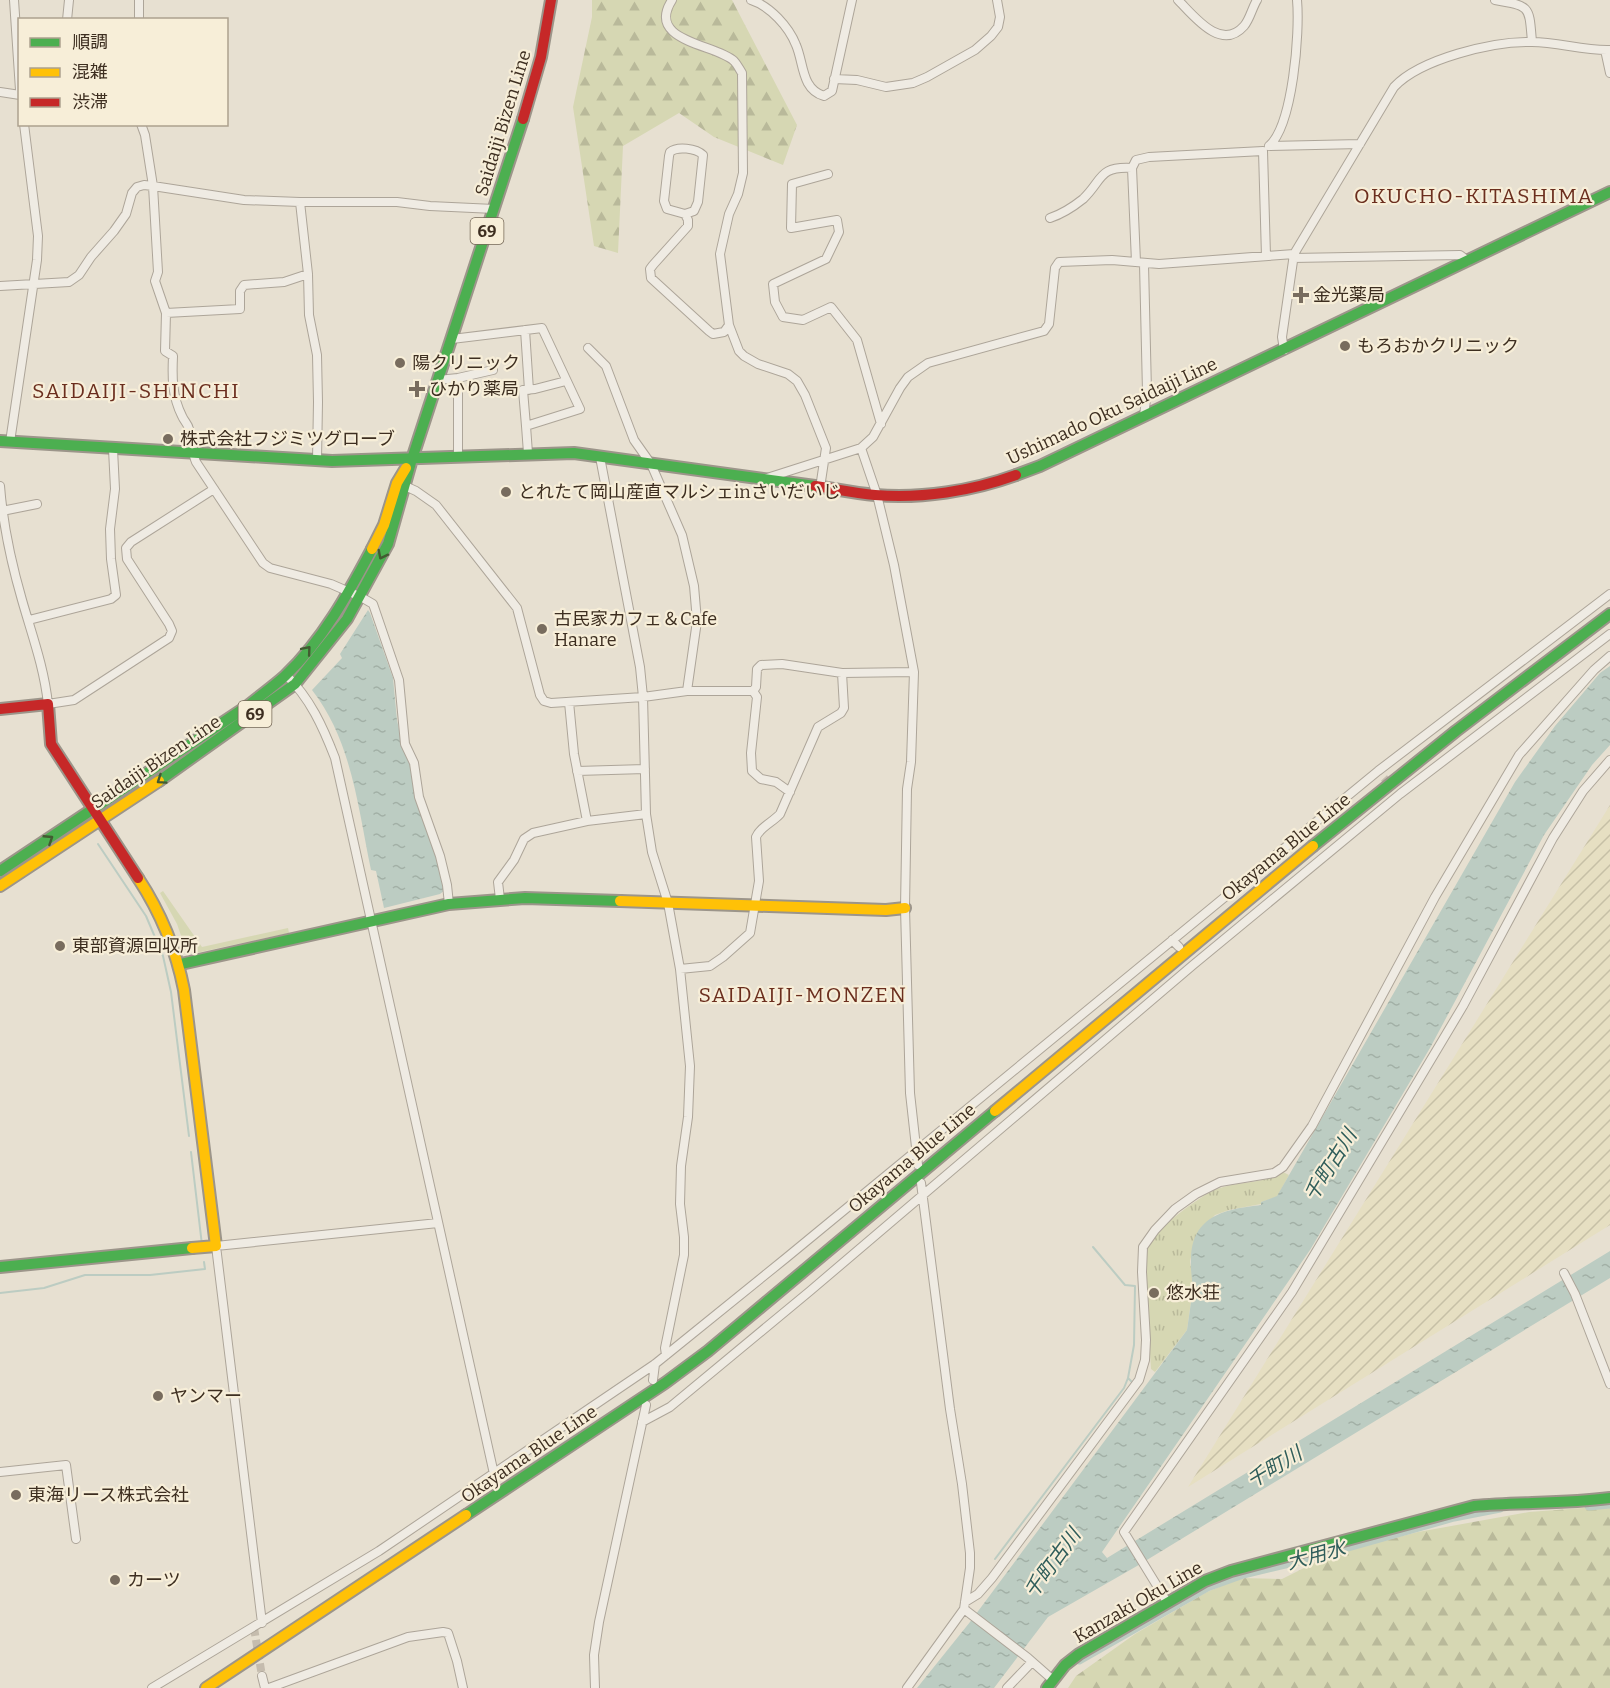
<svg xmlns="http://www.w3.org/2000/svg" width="1610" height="1688" font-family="Bitter,'Noto Sans JP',serif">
	<defs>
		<pattern id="farmland-furrows" width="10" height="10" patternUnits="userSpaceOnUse" patternTransform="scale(1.5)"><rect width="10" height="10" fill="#e6dfc2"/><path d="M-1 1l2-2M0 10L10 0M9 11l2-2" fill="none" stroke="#c6c0a6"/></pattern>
		<pattern id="forest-firs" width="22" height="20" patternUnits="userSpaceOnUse" patternTransform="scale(1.5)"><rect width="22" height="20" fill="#d6d7b3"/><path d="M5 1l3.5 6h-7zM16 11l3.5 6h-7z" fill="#b9b99a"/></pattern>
		<pattern id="park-tufts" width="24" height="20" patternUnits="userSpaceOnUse" patternTransform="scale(1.5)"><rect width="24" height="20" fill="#d6d7b3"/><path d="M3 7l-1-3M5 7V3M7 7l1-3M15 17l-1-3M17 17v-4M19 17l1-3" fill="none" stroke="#b9b99a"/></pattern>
		<pattern id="water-ripples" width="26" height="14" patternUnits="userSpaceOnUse" patternTransform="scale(1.5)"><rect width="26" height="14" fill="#bcccc2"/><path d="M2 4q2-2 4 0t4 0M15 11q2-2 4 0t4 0" fill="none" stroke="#a2b0a6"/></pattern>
	</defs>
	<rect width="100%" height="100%" fill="#e7e0d1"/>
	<path fill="url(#farmland-furrows)" d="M1610 805V1225L1188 1487Z"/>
	<path fill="#d6d7b3" d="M163 891 202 947 288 928 289 933 196 953 185 947 177 924 160 893Z"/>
	<path fill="url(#forest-firs)" d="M592 0H732L797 125 783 165 714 137 679 113 623 146 618 253 594 246 573 107 592 17Z
		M1610 1506V1688H1068L1076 1676 1135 1634 1207 1592 1241 1578 1282 1579 1332 1554 1418 1532 1529 1512Z"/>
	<path fill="url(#park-tufts)" d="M1283 1172 1289 1175 1277 1197 1261 1202V1204L1229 1210 1215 1215 1195 1238 1190 1262 1194 1283 1193 1302H1191L1187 1330 1155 1372 1151 1369C1149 1343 1148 1316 1147 1290 1146 1278 1143 1261 1147 1249 1155 1229 1198 1197 1217 1189 1238 1181 1264 1184 1283 1172Z"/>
	<path fill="url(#water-ripples)" d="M368 610 370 613 393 678 397 720 402 744 411 768 415 797 435 848 445 890 440 894 384 908 376 871 371 870C358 808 352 741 312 690L342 658 340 654Z
		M1610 666V745L1592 765 1544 835 1430 1048 1310 1250 1102 1552 1107 1558 1610 1251V1278L1137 1566 1048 1617 994 1688H917L970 1622 1187 1330 1191 1302H1193C1194 1287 1190 1273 1191 1259 1192 1215 1226 1209 1261 1205V1202L1277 1196 1515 782 1555 726 1600 673Z"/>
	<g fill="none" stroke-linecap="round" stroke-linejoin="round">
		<path stroke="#bcccc2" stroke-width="2" d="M98 844 146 916 163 956 171 992 189 1136
			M191 1152 202 1245
			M1093 1247 1125 1285 1135 1286 1134 1345 1128 1378 1133 1383
			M0 1293 44 1288 85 1275H150L205 1269 204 1262
			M995 1559 1124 1388 1128 1378"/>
		<path stroke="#bcccc2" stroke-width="9" d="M1589 1506 1610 1504
			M1079 1660 1207 1587 1243 1574 1302 1560 1454 1517 1500 1508"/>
		<path stroke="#c5bcae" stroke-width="8" stroke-dasharray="8 4" stroke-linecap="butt" d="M1384 778 1394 789
			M254 1628 262 1676"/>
		<g stroke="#ada599" stroke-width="10">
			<path id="street" d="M14 0 20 90
				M672 0C645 42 716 44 734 61 737 64 740 70 742 73L743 173 738 194 729 214 720 254 729 325 739 351 744 356 758 364 788 374 797 381 805 395 826 448 820 488
				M751 0C770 6 789 27 796 45 804 63 801 89 824 96L832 91 852 0
				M1178 0C1194 16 1221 52 1244 26 1250 19 1252 8 1257 0
				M1495 0C1531 6 1529 6 1532 42
				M67 20 69 0
				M139 20V0
				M1605 50 1610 73
				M834 79 857 80 886 87 913 83 927 77 975 50 991 36 998 27 1000 17 997 0
				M0 92 20 95
				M141 124 145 135 153 186 244 200 300 202 308 274 309 315 317 355 318 402 317 460
				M1269 146C1293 125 1300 32 1297 0
				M1269 146 1360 144
				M1132 168 1136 160 1149 157 1263 151 1266 256
				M828 174 792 184 791 228 837 220 839 232 826 259 773 284 775 302 783 317 803 320 831 307 857 340 881 424
				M300 202H397L430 206 494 209
				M685 214 667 209 664 201 669 156 670 152C677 146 696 148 703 155L698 202 694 211 685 214 688 220V226L653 265 650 269 651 278 709 331 713 334 724 332 729 325
				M1050 218C1062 214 1073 207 1083 199 1103 180 1098 166 1132 168L1136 262
				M1294 254 1394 87C1420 59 1493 41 1532 42 1558 42 1584 51 1610 50
				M1293 258 1460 255 1468 261
				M308 274 284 282 244 285 240 291V309L166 313 165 351 173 356C172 378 172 396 182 416 184 421 188 424 189 429 193 440 191 451 196 462L263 563 270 568 331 584 361 597 373 604 399 680 405 744 414 763 419 797 440 856 447 885 449 904
				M0 286 69 282 79 275 91 257 114 231 126 214 132 193 137 187 144 185 153 186 158 272 155 281 166 313
				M525 330 529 390
				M452 339 542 328 580 409 526 426 528 453
				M588 348 606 366 634 440 651 464 682 535 694 586 697 621 687 691
				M458 378 493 370
				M438 380 458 378V457
				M1144 416 1147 392 1144 264
				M526 426 523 390 535 389 566 381
				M10 442 37 260 38 236 24 124
				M861 448 877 495 894 565 914 672 911 762 907 789 905 908 910 1093 918 1165
				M600 457 640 667 643 697 646 814 652 852 668 903 680 969 690 1066 688 1117 681 1166 680 1204 684 1237V1255L665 1348 666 1355
				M767 478 861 448 873 437 900 388 908 377 928 363 1044 331 1049 324 1055 268 1059 262 1112 260 1159 264 1294 254 1282 337 1284 350
				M0 486C3 525 11 562 22 600 32 635 44 667 48 704L74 700 169 638 172 631 169 624 127 559 126 548 131 542 214 489
				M405 486 416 491 436 505 517 608 540 695 544 701 551 703 643 697 687 691H753L756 687 757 669 761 665 782 664 842 673 914 672
				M2 511 37 504
				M29 620 111 599 116 595 111 559 110 529 115 489 113 449
				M286 675C310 698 323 727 335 758L494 1474
				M753 691 757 697 751 753 752 771 761 779 776 782 790 792
				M569 702 574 754 587 821
				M577 771 645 769
				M500 899 498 882 514 860 524 839 533 833 587 821 646 814
				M1172 940 1179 947
				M680 969 710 966 723 957 750 933 759 881 756 837C760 827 773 822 780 814L818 727 841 713 844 708 842 673
				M1564 1273 1575 1294 1610 1384
				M653 1380 655 1364
				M642 1422 670 1407 810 1291 1193 965 1400 794 1610 634
				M0 1472 66 1465 76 1539
				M965 1602 978 1594 992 1578 1139 1380 1145 1360 1146 1340 1142 1272 1143 1247 1155 1230 1175 1209 1196 1194 1220 1182 1274 1173 1283 1167 1312 1126 1435 897 1519 755 1594 670 1610 656
				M1167 1602 1124 1532 1292 1292 1463 1006 1553 838 1583 791 1610 760
				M964 1609 1028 1658 1053 1680
				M262 1623 216 1246 438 1223
				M262 1676 265 1688
				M152 1688 379 1551 655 1364 786 1258 1378 771 1610 594
				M269 1688 408 1637 443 1632 448 1633 457 1661 463 1688
				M595 1688 594 1655 599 1622 646 1405
				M907 1688 964 1609 970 1568V1553L962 1484 950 1409 921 1183
				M1007 1688 1032 1662"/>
		</g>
		<g stroke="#9c958a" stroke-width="14">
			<path id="fast" d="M0 441 332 461 574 453 815 486
				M1016 475 1040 466 1610 192
				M159 781 295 684 347 619 388 544 412 459 523 119
				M1313 846 1456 731 1610 614
				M0 871 249 705C261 695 274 686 285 676 323 640 348 594 372 549
				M181 964 449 904 525 898 620 901
				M0 1267 192 1248
				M466 1515 665 1383 708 1351 995 1111
				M1047 1688 1065 1665 1079 1654 1205 1581 1231 1571 1474 1506C1519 1502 1565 1504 1610 1498"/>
		</g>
		<g stroke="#9c958a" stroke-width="14">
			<path id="slow" d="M372 549 384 525 397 483 406 468
				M138 878C161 913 176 949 184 990L216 1246 192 1248
				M0 886 159 781
				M620 901 886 910 905 908
				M995 1111 1313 846
				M206 1688 466 1515"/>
		</g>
		<g stroke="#9c958a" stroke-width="14">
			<path id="jam" d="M523 119 541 57 551 0
				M815 486C835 489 855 493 875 495 921 499 972 491 1016 475
				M0 709 48 704 51 744 138 878"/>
		</g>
		<use href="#street" stroke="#efebe3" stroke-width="8"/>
		<use href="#fast" stroke="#4caf50" stroke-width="10"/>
		<use href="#slow" stroke="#ffc107" stroke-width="10"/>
		<use href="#jam" stroke="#c62828" stroke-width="10"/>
	</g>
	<defs><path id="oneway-chevron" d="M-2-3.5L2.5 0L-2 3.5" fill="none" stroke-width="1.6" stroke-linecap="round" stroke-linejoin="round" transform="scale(1.5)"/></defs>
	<g stroke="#425b31">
		<use href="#oneway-chevron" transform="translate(382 555) rotate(117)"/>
		<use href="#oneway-chevron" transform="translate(307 650) rotate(-50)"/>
		<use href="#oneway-chevron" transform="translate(161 780) rotate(146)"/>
		<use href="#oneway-chevron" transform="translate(49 839) rotate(-33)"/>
	</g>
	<g fill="#786c5e" stroke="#f7eed8" stroke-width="2">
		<path d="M1298 286h6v6h6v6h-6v6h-6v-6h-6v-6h6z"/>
		<circle cx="1345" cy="346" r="6"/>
		<circle cx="400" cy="363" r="6"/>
		<path d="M414 380h6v6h6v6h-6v6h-6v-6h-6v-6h6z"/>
		<circle cx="168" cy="439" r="6"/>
		<circle cx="506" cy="492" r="6"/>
		<circle cx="542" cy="629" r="6"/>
		<circle cx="60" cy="946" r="6"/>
		<circle cx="1154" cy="1293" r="6"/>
		<circle cx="158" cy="1396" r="6"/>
		<circle cx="16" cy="1495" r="6"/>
		<circle cx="115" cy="1580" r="6"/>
	</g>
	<g text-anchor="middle" stroke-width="4.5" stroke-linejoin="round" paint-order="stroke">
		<g fill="#f7eed8" stroke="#756857" stroke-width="1.5">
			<rect x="470.5" y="218" width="33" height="26" rx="4.5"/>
			<rect x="238.5" y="701" width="33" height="26" rx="4.5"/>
		</g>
		<g font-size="16" font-weight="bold" fill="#3d2e20">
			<text x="487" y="237">69</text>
			<text x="255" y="720">69</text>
		</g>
		<g font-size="18" fill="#3d2e20" stroke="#f7eed8">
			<text transform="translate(503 123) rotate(-73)" y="6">Saidaiji Bizen Line</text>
			<text transform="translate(1112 411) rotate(-25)" y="6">Ushimado Oku Saidaiji Line</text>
			<text transform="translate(156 762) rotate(-34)" y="6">Saidaiji Bizen Line</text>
			<text transform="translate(1286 847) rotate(-39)" y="6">Okayama Blue Line</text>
			<text transform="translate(912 1158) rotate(-40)" y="6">Okayama Blue Line</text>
			<text transform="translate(529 1454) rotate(-34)" y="6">Okayama Blue Line</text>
			<text transform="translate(1138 1602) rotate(-30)" y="6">Kanzaki Oku Line</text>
		</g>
		<g font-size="18" fill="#3d2e20" stroke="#f7eed8" text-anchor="start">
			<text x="1313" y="301">金光薬局</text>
			<text x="1357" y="352">もろおかクリニック</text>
			<text x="412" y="369">陽クリニック</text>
			<text x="429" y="395">ひかり薬局</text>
			<text x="180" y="445">株式会社フジミツグローブ</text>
			<text x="518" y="498">とれたて岡山産直マルシェinさいだいじ</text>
			<text x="554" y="625">古民家カフェ＆Cafe<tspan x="554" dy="21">Hanare</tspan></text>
			<text x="72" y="952">東部資源回収所</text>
			<text x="1166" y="1299">悠水荘</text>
			<text x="170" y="1402">ヤンマー</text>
			<text x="28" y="1501">東海リース株式会社</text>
			<text x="127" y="1586">カーツ</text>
		</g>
		<g font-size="20" font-style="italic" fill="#2f5d5a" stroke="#f7eed8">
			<text transform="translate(1330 1165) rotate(-58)" y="7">千町古川</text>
			<text transform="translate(1274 1467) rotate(-31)" y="7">千町川</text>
			<text transform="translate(1316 1555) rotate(-15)" y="7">大用水</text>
			<text transform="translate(1052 1563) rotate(-54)" y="7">千町古川</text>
		</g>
		<g font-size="21" letter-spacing="1.5" fill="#6b2e1e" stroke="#f7eed8">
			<text x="1474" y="203">OKUCHO-KITASHIMA</text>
			<text x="136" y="398">SAIDAIJI-SHINCHI</text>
			<text x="803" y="1002">SAIDAIJI-MONZEN</text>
		</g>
	</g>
	<rect x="18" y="18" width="210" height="108" fill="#f7eed8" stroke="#ada18e" stroke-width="1.5"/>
	<rect x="30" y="38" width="30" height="9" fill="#4caf50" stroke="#ada18e" stroke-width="1.5"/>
	<text x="72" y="48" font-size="18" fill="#3d2e20">順調</text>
	<rect x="30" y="68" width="30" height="9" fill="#ffc107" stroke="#ada18e" stroke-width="1.5"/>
	<text x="72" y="78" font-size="18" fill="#3d2e20">混雑</text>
	<rect x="30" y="98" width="30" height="9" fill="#c62828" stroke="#ada18e" stroke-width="1.5"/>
	<text x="72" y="108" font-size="18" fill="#3d2e20">渋滞</text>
</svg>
